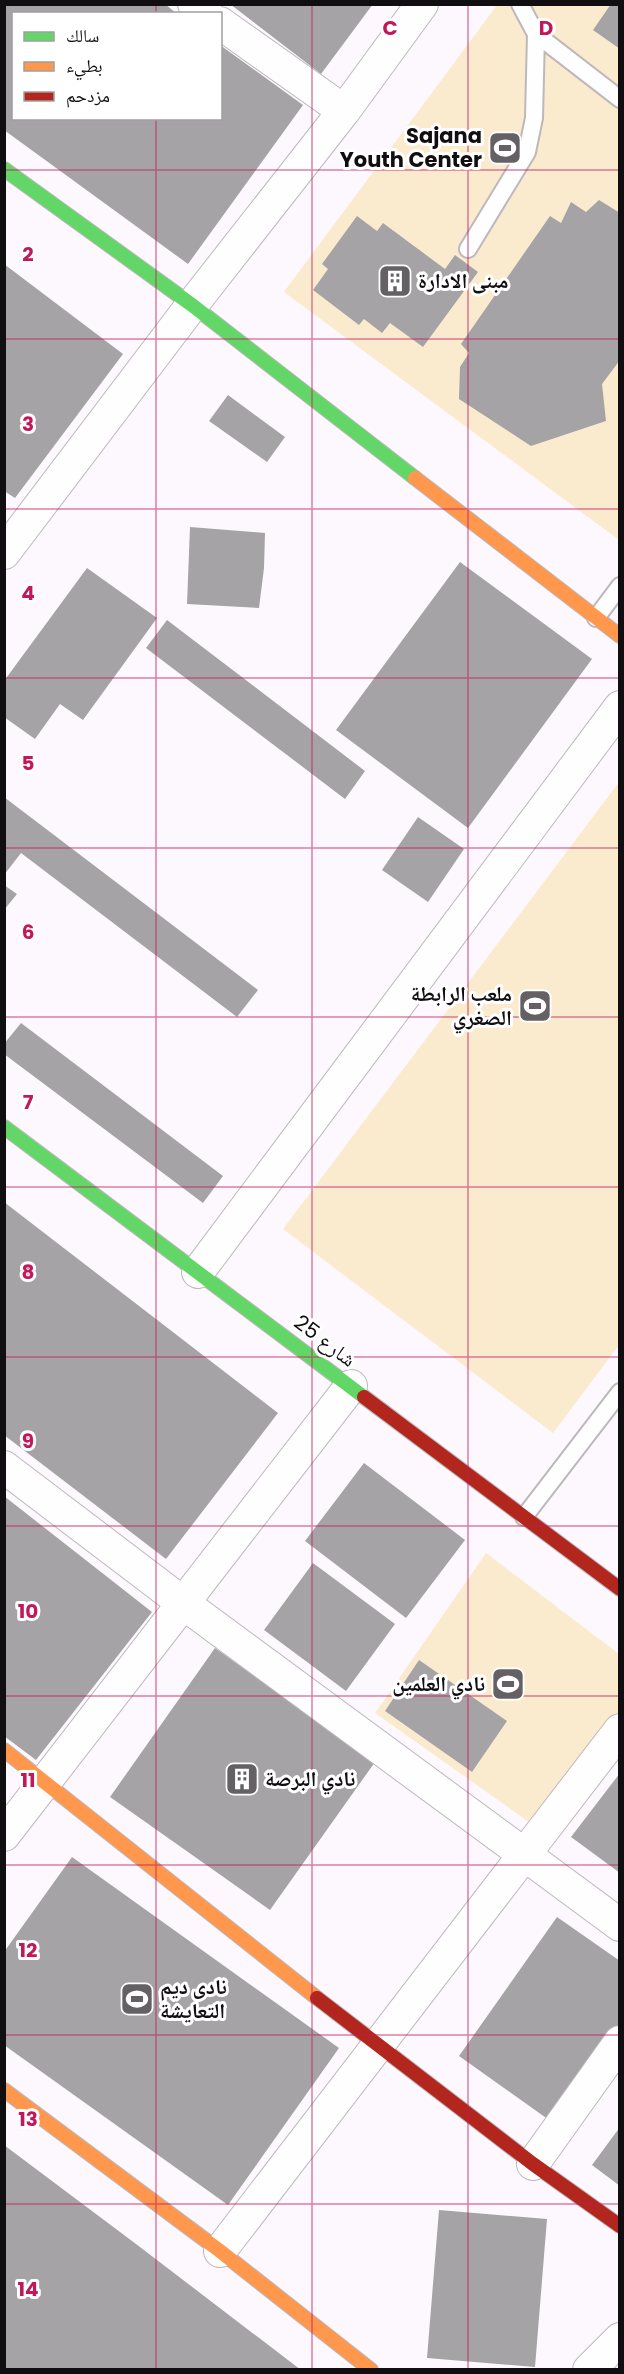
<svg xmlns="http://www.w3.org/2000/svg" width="624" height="2374" font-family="Poppins,'Noto Naskh Arabic',sans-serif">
	<rect width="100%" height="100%" fill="#fdf8fd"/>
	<path fill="#faebcf" d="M497 5H619V540L284 292Z
		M619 782V1345L553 1433 283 1229Z
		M486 1553 619 1654V1719L536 1827 375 1713Z"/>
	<path fill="#a6a3a6" d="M4 4H165L177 14H14V118H220V45L303 105 188 264 4 130Z
		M230 4H373L321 74Z
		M611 4H620V49L593 30Z
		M599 200 620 213V360L602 384 606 421 531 446 459 399 460 367 469 353 461 344 550 216 561 223 571 202 586 212Z
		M357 216 377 231 383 223 445 269 455 255 478 272 423 347 390 323 382 333 364 319 359 325 313 290 328 269 322 264Z
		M4 264 123 354 15 498 4 491Z
		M228 395 285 437 267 462 209 421Z
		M190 527 265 533 264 568 259 608 187 604Z
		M460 562 592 659 468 828 336 730Z
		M87 568 157 618 83 720 60 704 35 739 4 717V681Z
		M167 620 365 771 345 799 146 648Z
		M4 797 258 990 237 1017 21 853 4 875Z
		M418 817 464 849 428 902 382 870Z
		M4 885 17 894 4 910Z
		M21 1023 223 1176 203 1203 4 1054V1044Z
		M4 1202 278 1413 166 1559 4 1435Z
		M364 1463 465 1540 406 1618 305 1541Z
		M4 1496 152 1612 36 1760 4 1736Z
		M313 1563 395 1624 346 1691 264 1630Z
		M215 1648 375 1762 270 1910 110 1797Z
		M419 1660 507 1721 472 1772 385 1711Z
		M620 1773V1873L571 1837Z
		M72 1857 339 2048 228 2205 4 2045V1952Z
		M557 1917 620 1961V2034L556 2125 459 2056Z
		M620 2127V2186L592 2165Z
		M4 2145 136 2244 301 2370H4Z
		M439 2210 547 2219 535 2367 427 2358Z"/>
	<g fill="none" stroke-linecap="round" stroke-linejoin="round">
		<g stroke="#bcb8bc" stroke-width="20">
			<path id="lane" d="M520 4 536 34 620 99
				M468 249 527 152 534 118 536 34
				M596 618 620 586
				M524 1517 620 1392"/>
		</g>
		<g stroke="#bcb8bc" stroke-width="34">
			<path id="street" d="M194 4 207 14
				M220 23 344 111
				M4 553 192 305 344 111 422 4
				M198 1272 620 707
				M4 1467 183 1603 620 1925
				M4 1835 351 1386
				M533 2164 620 2042
				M220 2251 620 1730
				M589 2370 620 2339"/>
		</g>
		<g stroke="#bcb8bc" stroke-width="16">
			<path id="fast" d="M4 169 192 305 415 478
				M4 1127 364 1397"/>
		</g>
		<g stroke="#bcb8bc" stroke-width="16">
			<path id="slow" d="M415 478 620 636
				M4 1750 317 1998
				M4 2090 220 2251 371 2370"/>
		</g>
		<g stroke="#bcb8bc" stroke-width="16">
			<path id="jam" d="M364 1397 620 1589
				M317 1998 533 2164 620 2226"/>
		</g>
		<use href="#lane" stroke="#fffeff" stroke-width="16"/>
		<use href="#street" stroke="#fffeff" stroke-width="32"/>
		<use href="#fast" stroke="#63d668" stroke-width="14"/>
		<use href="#slow" stroke="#ff974d" stroke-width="14"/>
		<use href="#jam" stroke="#b3261e" stroke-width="14"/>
	</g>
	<path fill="none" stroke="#c2185b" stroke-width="1.5" stroke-opacity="0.55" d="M156 4V14M312 4V2370M468 4V2370M156 118V2370M4 170H620M4 339H620M4 509H620M4 678H620M4 848H620M4 1017H620M4 1187H620M4 1357H620M4 1526H620M4 1696H620M4 1865H620M4 2035H620M4 2204H620"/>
	<defs>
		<g id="stadium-square" transform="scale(1.725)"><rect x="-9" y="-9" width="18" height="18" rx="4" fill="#646064" stroke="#fff"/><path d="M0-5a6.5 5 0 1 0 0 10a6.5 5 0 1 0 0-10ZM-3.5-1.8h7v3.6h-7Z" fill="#fff"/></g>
		<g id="building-square" transform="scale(1.725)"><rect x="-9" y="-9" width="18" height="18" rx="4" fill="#646064" stroke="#fff"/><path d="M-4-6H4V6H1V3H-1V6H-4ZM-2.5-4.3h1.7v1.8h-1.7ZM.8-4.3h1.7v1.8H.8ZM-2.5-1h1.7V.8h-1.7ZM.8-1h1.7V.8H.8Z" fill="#fff"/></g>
	</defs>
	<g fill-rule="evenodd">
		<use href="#stadium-square" x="505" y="148"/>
		<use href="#building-square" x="395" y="281"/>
		<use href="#stadium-square" x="535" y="1006"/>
		<use href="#stadium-square" x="508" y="1684"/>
		<use href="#building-square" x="242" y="1779"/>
		<use href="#stadium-square" x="137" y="1999"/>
	</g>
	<g text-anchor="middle" stroke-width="6" stroke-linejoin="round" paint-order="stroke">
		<g font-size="21" font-weight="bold" fill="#110e11" stroke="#fff" text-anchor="end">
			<text x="482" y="143">Sajana<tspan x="482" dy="24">Youth Center</tspan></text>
			<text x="418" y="288" text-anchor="start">مبنى الادارة</text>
			<text x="512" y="1001">ملعب الرابطة<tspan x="512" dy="24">الصغري</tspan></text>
			<text x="485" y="1691">نادي العلمين</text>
			<text x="265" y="1786" text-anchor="start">نادي البرصة</text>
			<text x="160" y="1994" text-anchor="start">نادى ديم<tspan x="160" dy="24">التعايشة</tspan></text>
		</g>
		<g font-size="21" fill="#110e11" stroke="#fff">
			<text transform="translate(325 1341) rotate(37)" y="7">شارع 25</text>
		</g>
	</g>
	<g font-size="20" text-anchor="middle" font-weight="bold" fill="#c2185b" stroke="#fff" stroke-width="6" stroke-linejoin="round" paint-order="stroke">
		<text x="390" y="35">C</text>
		<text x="546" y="35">D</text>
		<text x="28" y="261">2</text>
		<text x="28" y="431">3</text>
		<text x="28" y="600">4</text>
		<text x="28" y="770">5</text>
		<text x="28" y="939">6</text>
		<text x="28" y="1109">7</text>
		<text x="28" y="1279">8</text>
		<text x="28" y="1448">9</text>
		<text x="28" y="1618">10</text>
		<text x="28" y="1787">11</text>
		<text x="28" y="1957">12</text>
		<text x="28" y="2126">13</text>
		<text x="28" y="2296">14</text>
	</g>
	<rect width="624" height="2374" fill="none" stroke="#110e11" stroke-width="12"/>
	<rect x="12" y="12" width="210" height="108" fill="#ffffff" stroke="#a09fa0" stroke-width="1.5"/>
	<rect x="24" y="32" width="30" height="9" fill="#63d668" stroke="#a09fa0" stroke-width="1.5"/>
	<text x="66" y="42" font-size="18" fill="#110e11">سالك</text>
	<rect x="24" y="62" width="30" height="9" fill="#ff974d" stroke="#a09fa0" stroke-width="1.5"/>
	<text x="66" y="72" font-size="18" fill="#110e11">بطيء</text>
	<rect x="24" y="92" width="30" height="9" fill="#b3261e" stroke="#a09fa0" stroke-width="1.5"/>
	<text x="66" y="102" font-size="18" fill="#110e11">مزدحم</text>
</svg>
